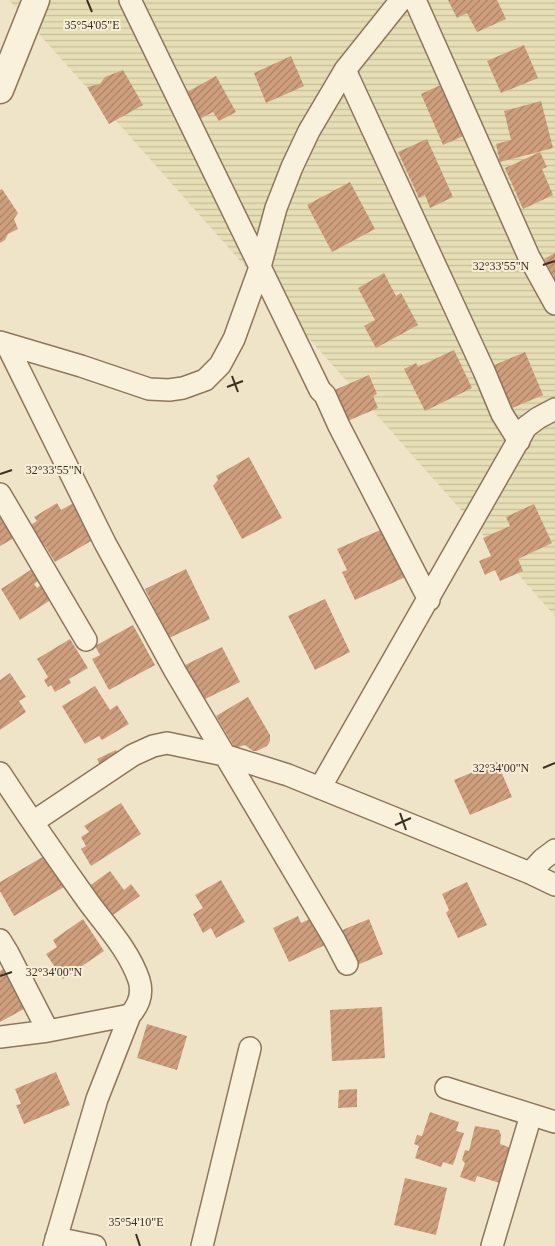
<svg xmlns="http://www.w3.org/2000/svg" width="555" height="1246" font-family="Georgia,serif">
	<defs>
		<pattern id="farmland-rules" width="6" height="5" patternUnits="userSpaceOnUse" patternTransform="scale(1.25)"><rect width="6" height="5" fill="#e6deb5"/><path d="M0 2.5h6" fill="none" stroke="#c6bf9b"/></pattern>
		<pattern id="building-hatch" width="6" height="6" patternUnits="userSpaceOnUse" patternTransform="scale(1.25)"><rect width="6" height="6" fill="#cf9f7d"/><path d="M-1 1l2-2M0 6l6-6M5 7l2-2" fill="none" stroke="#a98266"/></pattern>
	</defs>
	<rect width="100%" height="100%" fill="#f0e4c8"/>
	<path fill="url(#farmland-rules)" d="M9 0H555V616Z"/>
	<path fill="url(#building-hatch)" d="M448 0H497L506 19 477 32 467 13 457 18Z
		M524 45 538 78 501 93 487 61Z
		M291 56 304 86 266 103 254 73Z
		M123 70 143 105 109 124 87 87 100 84 105 77Z
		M216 76 236 112 219 121 213 112 194 122 180 96Z
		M445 83 468 134 443 145 421 94Z
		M541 101 553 148 500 162 496 144 511 140 504 111Z
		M427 139 453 197 430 208 425 195 419 198 398 152Z
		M540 152 547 167 542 169 553 195 523 209 505 168Z
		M350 182 375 229 332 252 307 205Z
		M2 189 18 213 14 219 18 229 8 234 5 240 0 243V190Z
		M555 253V279L544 259Z
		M384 273 396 296 401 293 418 325 376 348 364 326 375 320 358 288Z
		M454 350 472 388 425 411 404 369 416 363 418 367Z
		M525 352 543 395 510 409 492 366Z
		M369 375 377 394 373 396 378 408 343 423 330 392Z
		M249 457 282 518 242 539 213 486 218 480 216 476Z
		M77 501 98 537 55 562 45 546 38 550 29 526 37 521 34 517 57 503 61 510Z
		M534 504 552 543 518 559 523 571 500 581 495 570 485 575 479 561 491 556 483 538 510 526 506 517Z
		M0 509 16 537 0 546Z
		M385 528 412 574 355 600 342 572 347 570 337 549Z
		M32 569 40 580 34 584 37 588 42 584 52 599 20 620 1 589Z
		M186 569 210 619 169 638 145 589Z
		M325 599 350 652 315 670 288 616Z
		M133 625 155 665 109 690 92 659 100 655 95 646Z
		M70 639 88 668 69 679 71 683 55 692 51 685 48 687 44 680 48 677 37 659Z
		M222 647 240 682 201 701 181 667Z
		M10 673 26 697 19 701 26 712 0 730V680Z
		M95 686 110 710 117 705 129 724 102 740 99 736 85 744 62 706Z
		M248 697 270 735V741L267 746 257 751H253L245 745 235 748 216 716Z
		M116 750 123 763 103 771 97 759Z
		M497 762 512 797 470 815 454 780Z
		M121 803 141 834 91 866 81 849 86 846 81 837 89 832 84 826Z
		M46 855 64 887 14 916 0 891V882Z
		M110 871 124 890 131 884 140 896 103 922 81 892Z
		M221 880 245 922 216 938 211 928 203 933 193 914 203 908 195 895Z
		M467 882 487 925 458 938 446 913 449 910 442 894Z
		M298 916 301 923 312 918 325 945 289 962 273 928Z
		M83 919 104 951 63 979 46 954 57 947 53 940Z
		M369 919 383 954 355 966 340 931Z
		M11 964 33 1004 0 1022V971Z
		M382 1007 385 1058 332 1061 330 1010Z
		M147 1024 187 1036 177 1070 137 1058Z
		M56 1072 70 1105 24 1124 16 1105 21 1104 15 1089Z
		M357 1089V1107L338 1108 339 1090Z
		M430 1112 459 1122 456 1131 464 1133 453 1165 443 1162 441 1167 415 1158 419 1146 414 1144 417 1135 422 1136Z
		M475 1126 499 1130 501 1135 500 1144 514 1149 503 1184 477 1176 475 1182 460 1177 465 1163 462 1160 465 1150 469 1151Z
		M405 1178 447 1188 436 1235 394 1225Z"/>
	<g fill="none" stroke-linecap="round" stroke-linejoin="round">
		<g stroke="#8d765c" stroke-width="24">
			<path id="minor" d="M130 0 320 390 325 395 339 426 429 600
				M415 0 529 257 555 304
				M345 70 484 371 502 414 519 441
				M0 342 81 366 149 389 169 390 183 388 205 380 220 365 234 339 260 267 276 208 292 167 309 131 345 70 401 0
				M7 345 105 543 175 671 334 939 347 964
				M0 494 86 640
				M0 773C28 816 57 858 87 900 105 925 129 950 139 980 143 993 139 1005 130 1015L97 1099 54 1246
				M320 788 526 427 538 418 555 409
				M33 822 133 755 153 746 167 743 224 755 288 775 530 873 555 885
				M530 873 543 859 555 850
				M0 940 8 953 48 1031
				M0 1037 48 1031 130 1015
				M446 1088 555 1122
				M56 1238 95 1246
				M202 1246 250 1048
				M492 1246 531 1115"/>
		</g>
		<g stroke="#8d765c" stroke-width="29">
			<path id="tertiary" d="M0 90 36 0"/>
		</g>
		<use href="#minor" stroke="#faf1dc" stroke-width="21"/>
		<use href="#tertiary" stroke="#faf1dc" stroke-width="26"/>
	</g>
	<path fill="none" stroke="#3d2e20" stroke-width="2" d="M87 0 92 12M543 265 555 261M232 376 238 392M227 387 243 381M0 474 12 470M543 768 555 763M400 813 406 830M395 825 411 818M0 976 12 972M136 1234 140 1246"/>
	<g font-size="12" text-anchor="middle" fill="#3d2e20" stroke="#f7eed8" stroke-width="4" stroke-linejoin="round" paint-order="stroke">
		<text x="92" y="29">35°54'05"E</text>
		<text x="501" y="270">32°33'55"N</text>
		<text x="54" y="474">32°33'55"N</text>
		<text x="501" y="772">32°34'00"N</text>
		<text x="54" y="976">32°34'00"N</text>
		<text x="136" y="1226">35°54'10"E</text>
	</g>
</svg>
